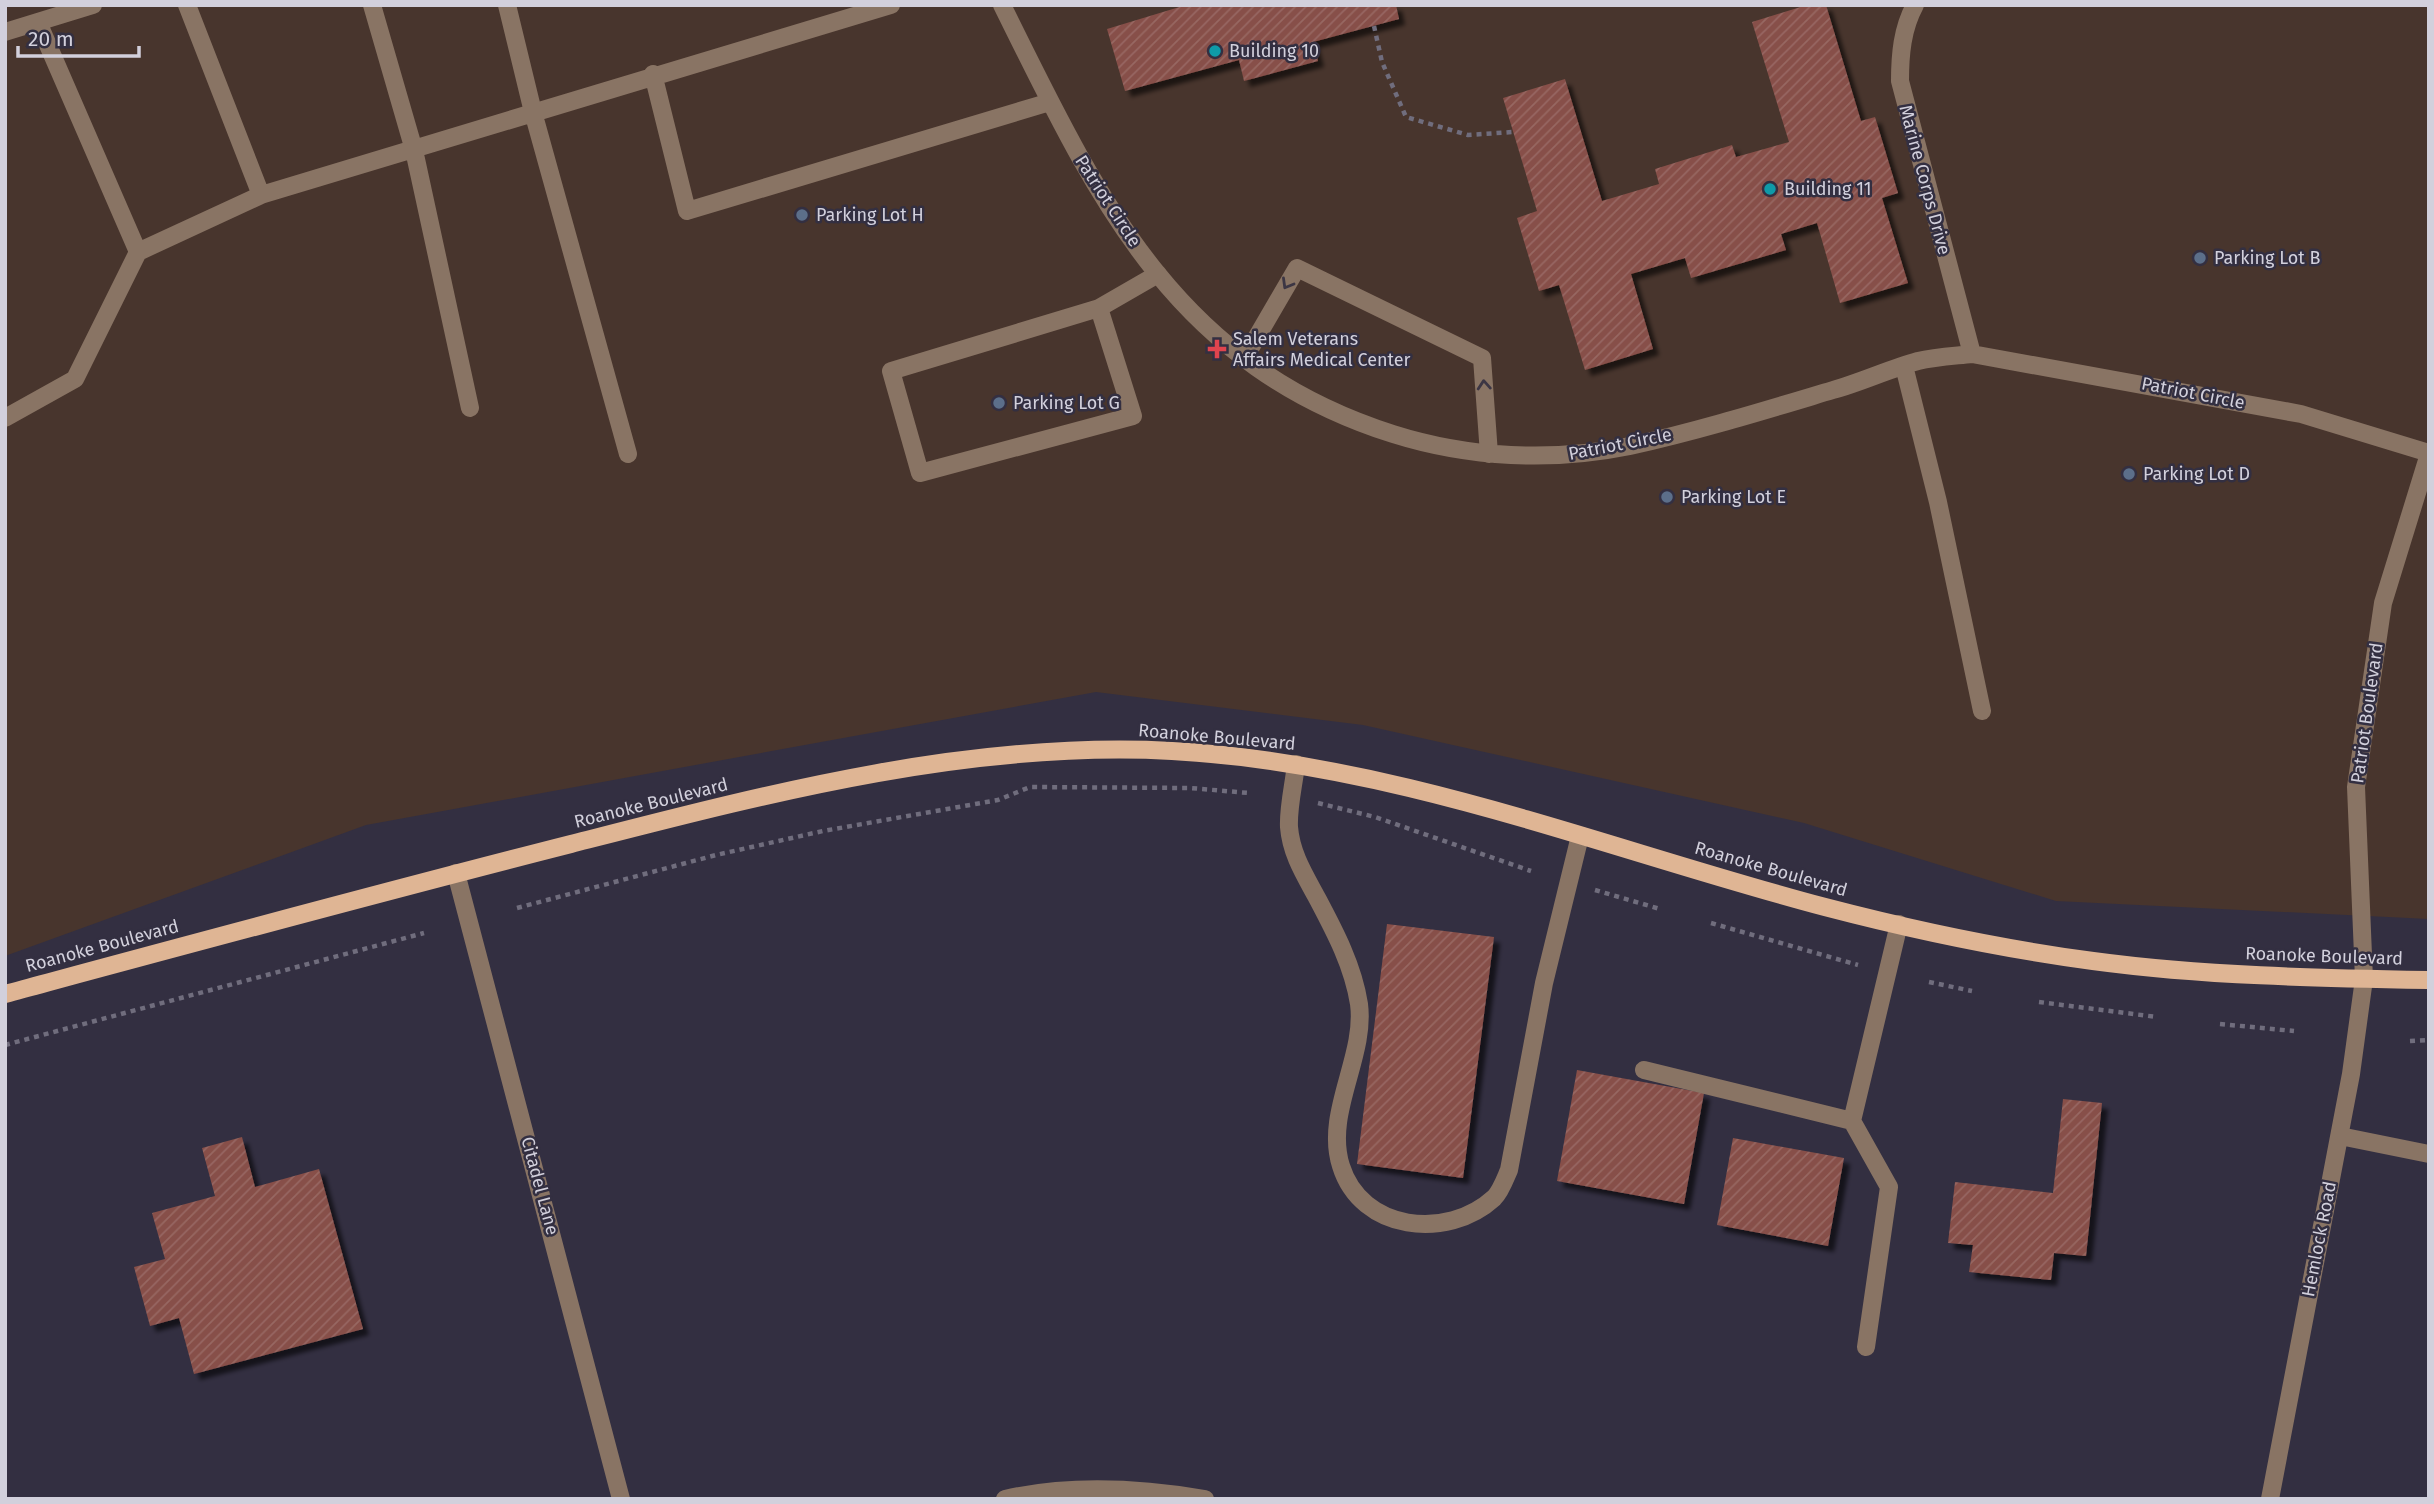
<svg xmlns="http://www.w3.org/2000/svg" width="2434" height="1504" font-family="'Fira Sans',sans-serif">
	<defs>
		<pattern id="building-hatch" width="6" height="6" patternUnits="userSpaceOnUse" patternTransform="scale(1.75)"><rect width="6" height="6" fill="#874f48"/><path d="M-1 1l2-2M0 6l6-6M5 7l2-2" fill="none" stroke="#976762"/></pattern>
		<filter id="shadow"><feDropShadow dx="6" dy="6" stdDeviation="2" flood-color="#0009"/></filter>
	</defs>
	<rect width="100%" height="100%" fill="#332f41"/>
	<path fill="#48352d" d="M5 5H2429V919L2056 901 1804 823 1363 725 1096 692 366 825 5 956Z"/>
	<path fill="url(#building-hatch)" filter="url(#shadow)" d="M1186 5H1396L1399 19 1313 42 1318 61 1244 81 1239 60 1125 91 1107 29Z
		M1807 5H1826L1861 121 1875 117 1898 193 1882 198 1908 283 1840 303 1817 223 1781 234 1786 250 1691 278 1685 258 1631 274 1653 349 1585 370 1559 285 1539 291 1517 218 1537 211 1503 98 1565 79 1602 201 1659 184 1655 169 1732 145 1736 157 1789 142 1752 22Z
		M1387 924 1494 937 1463 1178 1357 1164Z
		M1577 1070 1704 1093 1684 1204 1557 1181Z
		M2063 1099 2102 1103 2086 1256 2054 1253 2051 1280 1969 1272 1973 1245 1948 1243 1955 1182 2053 1193Z
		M242 1137 255 1187 319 1169 363 1329 194 1374 179 1318 150 1326 134 1267 165 1259 152 1213 215 1196 202 1148Z
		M1733 1138 1844 1158 1828 1246 1717 1225Z"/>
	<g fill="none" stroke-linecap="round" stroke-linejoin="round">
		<path stroke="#706d7d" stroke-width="4.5" stroke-dasharray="5 5" stroke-linecap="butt" d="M1374 26 1382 62 1406 117 1468 135 1513 132
			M1318 803 1375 817 1531 871
			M1595 890 1660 909
			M517 908 716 855 823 831 998 800 1030 787 1190 788 1249 793
			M1711 923 1858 965
			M1929 982 1972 991
			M2039 1002 2157 1017
			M2220 1024 2294 1031
			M2410 1041 2429 1040
			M5 1045 424 933"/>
		<path stroke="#897464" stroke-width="18" d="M187 5 261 195
			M372 5 414 150 470 408
			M507 5 533 112 628 454
			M1002 5C1097 197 1173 364 1393 434 1469 458 1552 462 1630 446 1698 431 1766 410 1833 390 1862 382 1889 369 1918 361 1935 357 1954 356 1972 354L2301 414 2429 453
			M1915 5C1902 29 1900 55 1900 81L1972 354
			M38 22 138 252
			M5 32 93 5
			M653 74 687 211 1050 102
			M1099 308 1133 416 920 473 891 371 1099 308 1158 274
			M1244 359 1297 268 1482 358 1489 454
			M1904 366 1938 502 1982 711
			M5 418 75 379 138 252 261 195 891 5
			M1296 764C1294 784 1288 807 1289 827 1291 853 1304 874 1316 896 1334 930 1353 965 1359 1004 1366 1057 1324 1113 1341 1166 1361 1231 1447 1241 1494 1198 1501 1191 1505 1179 1509 1170L1544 983 1580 836
			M456 873 621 1499
			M1644 1070 1852 1121 1899 924
			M1852 1121 1889 1187 1866 1347
			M2340 1136 2429 1154
			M1005 1499C1070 1484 1140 1488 1205 1499
			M2270 1499 2351 1074 2364 979 2356 787 2383 603 2429 454"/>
		<path stroke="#dfb594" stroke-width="18" d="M5 994C194 943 382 892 571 844 766 794 969 740 1172 751 1396 763 1609 850 1825 907 1913 930 2003 949 2093 961 2204 976 2317 978 2429 980"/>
	</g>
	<defs><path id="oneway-chevron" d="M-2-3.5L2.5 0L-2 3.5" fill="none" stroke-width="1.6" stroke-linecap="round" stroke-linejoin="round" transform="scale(1.75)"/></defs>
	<g stroke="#3c3644">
		<use href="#oneway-chevron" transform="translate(1287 284) rotate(120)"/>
		<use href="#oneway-chevron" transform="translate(1484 385) rotate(-94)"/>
	</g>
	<g fill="#0f9aa8" stroke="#332f41" stroke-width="2.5">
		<circle cx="1215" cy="51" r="7"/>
		<circle cx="1770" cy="189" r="7"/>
	</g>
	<g fill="#5c6f8a" stroke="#332f41" stroke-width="2.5">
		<circle cx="802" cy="215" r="7"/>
		<circle cx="2200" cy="258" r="7"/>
		<circle cx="999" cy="403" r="7"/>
		<circle cx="2129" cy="474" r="7"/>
		<circle cx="1667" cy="497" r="7"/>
	</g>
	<path fill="#e0444e" stroke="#332f41" stroke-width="2.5" d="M1213.5 338.5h7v7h7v7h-7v7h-7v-7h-7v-7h7z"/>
	<g text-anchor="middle" stroke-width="5" stroke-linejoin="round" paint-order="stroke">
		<g font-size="18" fill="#d2d0dc" stroke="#332f41" text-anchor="start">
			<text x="1229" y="57">Building 10</text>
			<text x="1784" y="195">Building 11</text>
			<text x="816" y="221">Parking Lot H</text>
			<text x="2214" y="264">Parking Lot B</text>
			<text x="1233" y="345">Salem Veterans<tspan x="1233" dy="21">Affairs Medical Center</tspan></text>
			<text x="1013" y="409">Parking Lot G</text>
			<text x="2143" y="480">Parking Lot D</text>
			<text x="1681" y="503">Parking Lot E</text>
		</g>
		<g font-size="18" fill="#d2d0dc" stroke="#332f41">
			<text transform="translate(1925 180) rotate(75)" y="6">Marine Corps Drive</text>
			<text transform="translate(1108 201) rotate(57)" y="6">Patriot Circle</text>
			<text transform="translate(2193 393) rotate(11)" y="6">Patriot Circle</text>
			<text transform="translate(1620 444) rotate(-11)" y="6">Patriot Circle</text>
			<text transform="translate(2367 713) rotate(-82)" y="6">Patriot Boulevard</text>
			<text transform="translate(1217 737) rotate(5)" y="6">Roanoke Boulevard</text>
			<text transform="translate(651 803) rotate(-14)" y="6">Roanoke Boulevard</text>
			<text transform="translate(1771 869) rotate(16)" y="6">Roanoke Boulevard</text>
			<text transform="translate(102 946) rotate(-15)" y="6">Roanoke Boulevard</text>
			<text transform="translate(2324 956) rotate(2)" y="6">Roanoke Boulevard</text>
			<text transform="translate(540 1186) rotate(75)" y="6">Citadel Lane</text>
			<text transform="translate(2319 1239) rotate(-79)" y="6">Hemlock Road</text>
		</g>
	</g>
	<rect width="2434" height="1504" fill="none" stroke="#d2d0dc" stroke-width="14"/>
	<path d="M18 46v10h121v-10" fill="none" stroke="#d2d0dc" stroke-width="3.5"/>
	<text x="28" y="46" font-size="21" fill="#d2d0dc" stroke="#332f41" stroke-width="5" paint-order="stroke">20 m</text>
</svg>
